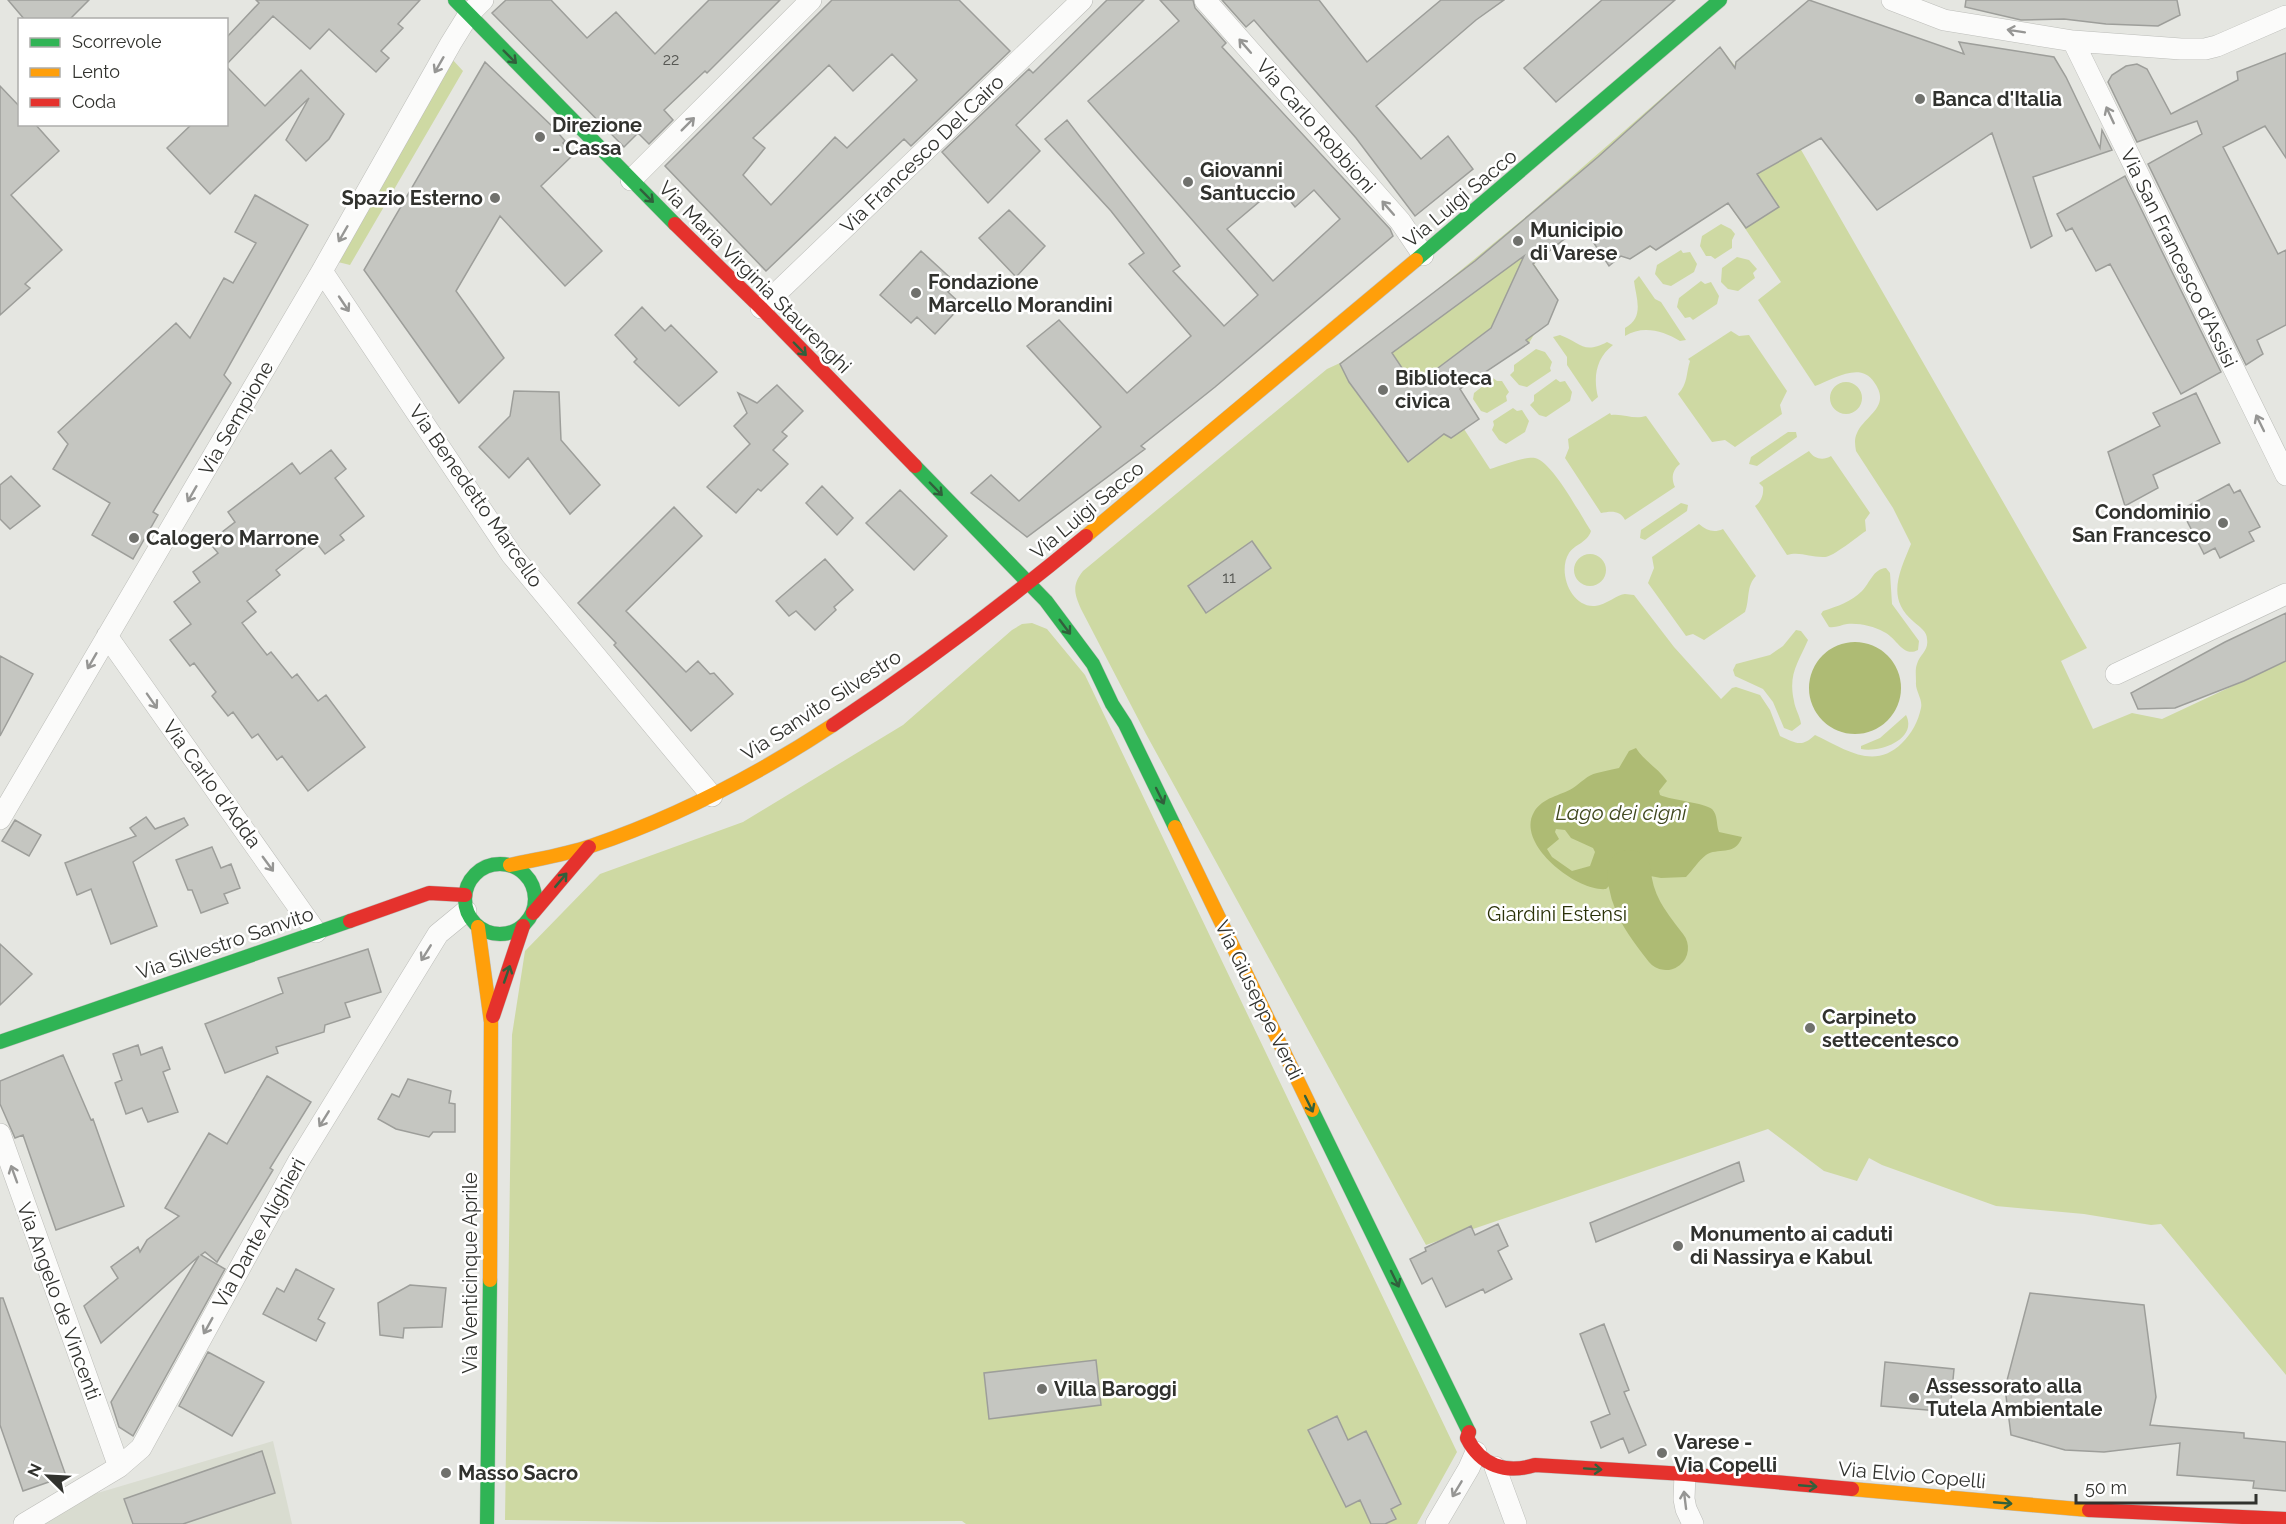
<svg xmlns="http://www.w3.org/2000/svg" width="2286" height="1524" font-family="Raleway,sans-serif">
	<rect width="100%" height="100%" fill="#e5e6e1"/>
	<path fill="#d9dcd0" d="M273 1441 292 1524H33L74 1500Z"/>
	<path fill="#ced9a3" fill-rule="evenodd" d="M1720 47 1800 148 2087 648 2061 661 2093 729 2132 713 2162 719 2286 661V1375L2161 1224 2151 1225 2084 1214 1996 1206 1882 1165 1869 1158 1857 1181 1824 1171 1768 1129 1426 1245 1146 734 1081 609C1074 593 1072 585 1083 571L1327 369 1340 363 1427 298 1528 215ZM1728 203 1781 282 1758 300 1815 386C1833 380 1860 361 1874 382 1892 407 1865 415 1857 433 1854 439 1855 445 1856 451L1893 508 1911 544C1899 573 1886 599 1914 622 1920 627 1927 632 1927 639 1929 651 1920 654 1917 664 1915 669 1916 676 1916 682 1915 691 1923 699 1921 708 1918 722 1912 733 1902 743 1874 771 1845 749 1815 735 1801 748 1796 743 1780 736L1770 710 1760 695 1736 687 1732 688 1721 699 1674 647 1634 595C1631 595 1628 594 1625 594 1618 594 1606 605 1595 606 1571 608 1557 572 1569 553 1575 544 1587 543 1591 531 1581 516 1552 461 1535 458 1525 456 1501 466 1490 469L1464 429 1479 419 1460 389 1529 343 1535 333 1548 324 1558 300 1534 264 1582 225 1609 266 1621 256 1630 259 1650 247 1656 250Z
		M451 58 463 71 350 265 334 261Z
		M1721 224 1731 229 1735 234 1732 240V248L1715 259 1711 256H1706L1700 246 1702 236Z
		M1681 250 1683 253 1690 252 1697 264 1694 272 1671 286 1663 284 1655 274 1657 265Z
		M1737 257 1749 260 1757 269 1753 273 1755 278 1738 291 1728 289 1721 282 1722 268Z
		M1639 276 1655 299 1661 302 1686 340 1680 341C1663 331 1643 325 1625 336V328C1645 317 1636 298 1634 281Z
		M1701 281 1705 284 1711 282 1719 296 1717 304 1693 320 1690 317 1685 318 1677 307 1679 298Z
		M1731 331 1739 336 1749 335 1787 391 1780 405 1782 414 1735 447 1725 440 1712 442 1678 394C1688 384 1686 373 1690 361L1688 359Z
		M1560 335C1580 342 1583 355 1607 342L1613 345C1596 358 1593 377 1598 397L1592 402 1567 365V357L1553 337Z
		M1536 349 1545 352 1552 362 1550 368 1551 371 1527 387 1519 385 1510 375 1514 371V365Z
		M1493 378 1497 381H1502L1509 392 1506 396 1507 401 1487 413 1481 411 1473 399 1474 393Z
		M1556 379 1560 382 1565 381 1572 392 1570 401 1546 417 1539 415 1530 405 1534 401V395Z
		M1830 398a16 16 0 1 1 32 0a16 16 0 1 1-32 0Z
		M1513 408 1517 411 1522 410 1529 421 1525 432 1506 444 1499 440 1492 430 1494 425 1493 421Z
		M1610 413 1611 415C1623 413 1633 420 1646 416L1680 464C1672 470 1671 479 1675 487L1625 520C1620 510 1611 511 1601 513L1565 458 1569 448 1568 439Z
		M1788 432H1796L1797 437 1757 466 1749 464 1751 457Z
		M1809 451C1814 459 1823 461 1831 456L1870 513 1865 520 1866 531C1858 536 1833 557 1825 557 1812 558 1800 551 1787 555L1755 506C1761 502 1764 494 1763 487L1759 483Z
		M1681 503 1688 505 1687 511 1645 540 1640 538 1641 530Z
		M1699 524C1707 531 1714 533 1723 529L1756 576C1746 586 1750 600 1745 612L1704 640 1693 634 1686 636 1648 583 1654 568 1652 557Z
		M1574 570a16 16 0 1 1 32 0a16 16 0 1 1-32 0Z
		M1886 568 1890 573 1892 604 1919 641 1918 650C1903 658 1897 638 1884 632 1873 626 1860 623 1847 624 1841 625 1836 628 1829 627L1821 614 1823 611C1838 606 1851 602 1862 591 1870 583 1873 569 1886 568Z
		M1032 623 1047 629 1085 675 1457 1452 1417 1524H966L962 1521 660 1522 505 1520 512 1035 525 951 600 874 743 822 903 725 1012 630 1022 624Z
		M1796 630 1801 631 1808 640C1798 663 1788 674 1794 701 1795 709 1800 716 1801 724L1792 731 1784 728 1773 702 1763 689 1735 676 1733 670 1736 664 1770 655 1783 646Z
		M1906 715C1918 739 1880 753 1861 749V746L1880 738Z"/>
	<path fill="#aebb74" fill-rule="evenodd" d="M1809 688a46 46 0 1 1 92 0a46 46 0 1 1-92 0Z
		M1636 748C1644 761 1658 768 1667 781L1659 791 1660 795C1671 800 1705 803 1712 809 1718 815 1716 824 1719 832L1742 837C1735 857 1717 847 1706 855 1698 861 1693 870 1686 877L1661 878 1629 872 1621 874 1606 889C1577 892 1515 844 1534 812 1543 797 1560 796 1573 788 1581 783 1587 775 1597 773 1604 771 1611 770 1619 768L1629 751ZM1556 829 1565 830 1571 838 1593 848 1595 852 1590 866 1572 871 1552 857 1547 849 1559 839 1555 832Z"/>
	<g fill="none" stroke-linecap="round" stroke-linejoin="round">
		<path stroke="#aebb74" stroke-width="44" d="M1629 872C1631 903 1647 924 1666 948"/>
	</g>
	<path fill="#c5c6c1" stroke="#9d9e9a" stroke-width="1.5" fill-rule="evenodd" d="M8 0H89L69 20H25Z
		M256 0H420L398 24 403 28 381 51 389 58 376 72 329 29 310 49 273 16 226 65V38L259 3Z
		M506 0H551L587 38 616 12 655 54 709 0H780L707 73 705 71 664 110 673 120 649 144 638 133 624 147 492 13Z
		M832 0H959L1010 51 911 146 904 139 766 271 665 166ZM892 54 917 80 847 148 835 137 771 205 743 175 765 148 753 138 829 65 853 91Z
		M1107 0H1144L1016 125 1040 151 988 203 942 152 1029 69 1033 73Z
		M1160 0H1193L1195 8 1226 43 1222 47 1390 229 1393 236 1215 387 1141 446 1145 449 1027 537 971 493 991 475 1019 501 1101 427 1027 346 1059 320 1127 393 1191 336 1129 264 1144 253 1111 211 1045 139 1067 120 1180 266 1173 271 1224 326 1258 295 1088 101 1179 21ZM1278 186 1295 207 1314 190 1340 219 1273 281 1227 229Z
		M1222 0H1319L1367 62 1441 0H1504L1476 20 1376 106 1421 159 1448 136 1473 169 1415 216 1356 138 1254 20 1246 27Z
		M1602 0H1675L1556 102 1524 68Z
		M1809 0 1964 54 1959 42 2054 57 2066 77 2100 148 2102 130 2112 150 2033 177 2052 236 2031 248 1992 133 1877 210 1821 138 1757 174 1779 207 1746 228 1728 203 1656 250 1650 246 1630 259 1621 256 1609 266 1582 225 1533 264 1558 300 1548 324 1526 340 1529 343 1460 389 1479 419 1451 438 1444 434 1408 462 1349 382 1340 364 1475 261 1598 157 1720 47 1735 68 1736 62ZM1524 256 1491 328 1414 386 1392 353Z
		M1966 0H2177L2180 15 2158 26 2106 24 2064 19 2021 20 1965 7Z
		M2286 53V158L2265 126 2223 147 2278 254 2286 250V325L2257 340 2263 354 2246 365 2148 164 2202 134 2197 121 2137 142 2108 82 2112 75 2126 66 2137 64 2147 69 2171 114 2238 80 2237 72Z
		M485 62 554 128 565 141 563 143 574 154 541 186 602 251 565 286 500 216 456 291 504 358 459 403 364 270Z
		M226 66 265 106 301 70 344 114 329 139 306 161 286 140 309 98 210 194 167 148 192 124H226Z
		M0 86 20 107V124H35L59 151 11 195 62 250 25 284 30 288 0 315Z
		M2125 176 2221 372 2181 394 2110 264 2096 271 2072 228 2066 231 2057 214Z
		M255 195 308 225 224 375 231 383 153 512 158 515 133 559 92 535 110 503 53 469 68 444 58 432 176 323 190 338 224 278 233 283 256 243 235 232Z
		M1009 210 1045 246 1016 277 979 238Z
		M921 251 956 283 948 292 962 305 935 334 917 317 911 323 880 295Z
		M642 307 665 331 671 325 717 372 679 406 634 362 637 359 615 335Z
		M777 385 803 411 782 432 787 436 773 450 788 464 761 491 758 489 736 513 707 487 750 444 734 426 747 413 738 393 757 403Z
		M514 391 559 392 561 440 600 485 570 514 528 458 509 478 479 447 510 416Z
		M2196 393 2220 443 2153 475 2158 488 2125 506 2108 452 2160 426 2153 413Z
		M331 450 346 469 335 478 364 516 340 535 344 540 325 554 314 540 276 570 280 575 247 601 256 612 242 623 267 655 271 652 292 678 297 674 318 701 326 695 365 747 308 791 282 756 277 760 258 734 252 738 233 712 228 716 212 696 216 692 194 663 190 666 170 640 191 624 174 602 200 582 193 572 218 553 209 542 235 522 228 512 292 463 300 474Z
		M11 476 40 506 10 529 0 519V485Z
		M2229 484 2234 493 2240 490 2260 527 2249 532 2254 541 2220 558 2215 548 2204 554 2186 519 2193 515 2188 506Z
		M822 486 853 518 837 535 806 503Z
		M900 490 947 536 914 570 866 523Z
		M674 507 702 536 626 611 686 672 698 661 710 674 714 673 733 694 691 731 614 645 616 643 578 603Z
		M1252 541 1271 568 1206 613 1188 586Z
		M825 559 853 590 834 607 836 610 815 630 796 611 789 616 776 601Z
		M2286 613V661L2244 681 2175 708 2138 709 2131 693 2225 642Z
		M0 656 33 674 0 736Z
		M146 817 155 829 184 818 188 825 133 862 157 926 111 944 91 889 77 895 65 863 136 836 130 828Z
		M15 820 41 835 29 856 2 841Z
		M212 847 221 868 231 864 240 888 224 894 228 903 201 913 192 890H188L176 860Z
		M0 944 32 974 0 1005Z
		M368 949 381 992 345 1003 350 1017 325 1025 324 1032 276 1047 278 1053 225 1073 205 1024 283 993 278 978Z
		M138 1045 141 1055 162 1047 170 1069 163 1072 178 1112 148 1122 142 1108 126 1114 115 1083 122 1080 113 1054Z
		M63 1055 91 1120 93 1119 124 1206 56 1230 23 1135 15 1138 0 1104V1081Z
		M267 1076 311 1102 270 1168 273 1170 217 1262 205 1252 201 1255 225 1269 133 1436 119 1427 111 1402 199 1256 101 1343 84 1306 118 1278 111 1267 138 1247 140 1252 147 1240 179 1216 165 1208 209 1133 227 1144Z
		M408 1079 451 1091 449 1103 455 1104V1132H433L429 1137 396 1129 378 1119 392 1094 399 1097Z
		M1739 1162 1744 1181 1596 1242 1590 1223Z
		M1498 1224 1508 1246 1498 1251 1512 1279 1485 1293 1483 1289 1446 1307 1432 1278 1422 1284 1410 1259 1426 1251 1425 1248 1471 1226 1475 1235Z
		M296 1269 334 1289 318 1319 325 1323 316 1341 263 1314 277 1288 284 1292Z
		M410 1285 446 1288 442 1327 404 1328 403 1338 380 1335 378 1303Z
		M2030 1293 2144 1305 2156 1397 2150 1425 2244 1433V1438L2286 1442V1491L2253 1488 2254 1481 2177 1475 2180 1443 2104 1452 2065 1450 2011 1435 2005 1388Z
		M0 1298H3L66 1476 23 1491 0 1425Z
		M1604 1324 1629 1390 1624 1392 1646 1445 1629 1453 1623 1438 1601 1448 1591 1422 1610 1414 1580 1334Z
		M208 1352 264 1382 232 1436 179 1406Z
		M1096 1360 1101 1405 989 1419 984 1373Z
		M1885 1362 1954 1369 1950 1412 1881 1406Z
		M1337 1416 1348 1440 1366 1431 1401 1504 1391 1509 1396 1519 1385 1524H1371L1360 1500 1346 1507 1308 1430Z
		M262 1451 275 1493 183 1524H133L124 1499Z"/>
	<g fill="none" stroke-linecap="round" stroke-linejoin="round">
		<g stroke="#bcbdb9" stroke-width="22">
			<path id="street" d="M1205 0 1400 221 1423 255
				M1892 0 1944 20 2073 41 2181 49H2205L2217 46 2286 16
				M2073 41 2286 475
				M631 180 811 0
				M322 271 511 554 712 796
				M761 308 1082 0
				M107 636 316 932
				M2116 674 2286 594
				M0 819 322 271 451 43 469 14 483 0
				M0 1134 119 1467
				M1495 1467 1516 1524
				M1685 1474 1684 1499 1686 1509 1693 1524
				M24 1524 119 1467 141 1448 298 1162 438 934 466 911
				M1436 1524 1469 1468 1476 1452"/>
		</g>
		<g stroke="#bcbdb9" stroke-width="15">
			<path id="fast" d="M455 0 675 224
				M1416 260 1720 0
				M915 466 1046 601 1093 664 1112 704 1125 724 1175 827
				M465 899a35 35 0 1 1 70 0a35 35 0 1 1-70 0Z
				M0 1042 350 921
				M1312 1110 1469 1432
				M487 1524 490 1280"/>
		</g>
		<g stroke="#bcbdb9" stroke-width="15">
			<path id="slow" d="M1086 536 1416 260
				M1175 827 1312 1110
				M510 865C537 859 565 855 591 846 677 817 757 775 833 725
				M478 927 491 1022 490 1280
				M1852 1489 2089 1510"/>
		</g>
		<g stroke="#bcbdb9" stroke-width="15">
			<path id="jam" d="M675 224 761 308 915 466
				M833 725C920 667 1005 603 1086 536
				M533 913 589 847
				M350 921 429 893 465 895
				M493 1016 523 926
				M1469 1432 1467 1438C1481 1466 1506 1474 1535 1465L1685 1474 1852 1489
				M2089 1510 2286 1519"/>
		</g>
		<use href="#street" stroke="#fbfbfa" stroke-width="21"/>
		<use href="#fast" stroke="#30b455" stroke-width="14"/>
		<use href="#slow" stroke="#ff9f0a" stroke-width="14"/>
		<use href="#jam" stroke="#e5322d" stroke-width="14"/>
	</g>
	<defs><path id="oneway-shaft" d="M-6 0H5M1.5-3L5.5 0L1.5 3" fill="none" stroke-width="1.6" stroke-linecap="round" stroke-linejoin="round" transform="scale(1.5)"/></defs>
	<g stroke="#969694">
		<use href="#oneway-shaft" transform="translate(2016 31) rotate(-171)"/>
		<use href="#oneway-shaft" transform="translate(1245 46) rotate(-131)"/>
		<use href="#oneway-shaft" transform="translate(439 65) rotate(120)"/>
		<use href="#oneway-shaft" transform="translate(2110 115) rotate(-115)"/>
		<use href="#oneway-shaft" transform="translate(688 124) rotate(-45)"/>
		<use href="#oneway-shaft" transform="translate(1388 208) rotate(-131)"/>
		<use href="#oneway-shaft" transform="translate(343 234) rotate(120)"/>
		<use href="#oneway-shaft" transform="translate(344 304) rotate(56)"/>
		<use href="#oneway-shaft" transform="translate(2260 423) rotate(-116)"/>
		<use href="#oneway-shaft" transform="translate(192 494) rotate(120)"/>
		<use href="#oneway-shaft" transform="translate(92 661) rotate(120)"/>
		<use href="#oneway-shaft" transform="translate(152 701) rotate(55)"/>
		<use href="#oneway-shaft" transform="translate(268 864) rotate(54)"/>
		<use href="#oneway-shaft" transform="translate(426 953) rotate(122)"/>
		<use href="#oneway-shaft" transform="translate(324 1119) rotate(122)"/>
		<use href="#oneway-shaft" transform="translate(14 1174) rotate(-110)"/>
		<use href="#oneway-shaft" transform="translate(208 1326) rotate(119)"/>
		<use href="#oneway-shaft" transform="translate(1457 1489) rotate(121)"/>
		<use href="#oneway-shaft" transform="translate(1685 1500) rotate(-97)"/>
	</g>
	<g stroke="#31603c">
		<use href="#oneway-shaft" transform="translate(510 57) rotate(45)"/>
		<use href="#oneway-shaft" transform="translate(647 196) rotate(45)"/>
		<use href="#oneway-shaft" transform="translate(800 349) rotate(46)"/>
		<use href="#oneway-shaft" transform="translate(936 489) rotate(46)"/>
		<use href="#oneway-shaft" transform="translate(1065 627) rotate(53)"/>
		<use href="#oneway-shaft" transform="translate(1160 796) rotate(64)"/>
		<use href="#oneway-shaft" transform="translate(561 880) rotate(-50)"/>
		<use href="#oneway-shaft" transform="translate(507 974) rotate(-71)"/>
		<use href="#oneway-shaft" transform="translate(1309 1104) rotate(64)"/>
		<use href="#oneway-shaft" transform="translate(1395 1279) rotate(64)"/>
		<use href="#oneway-shaft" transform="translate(1593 1469) rotate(4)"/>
		<use href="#oneway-shaft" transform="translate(1808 1486) rotate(5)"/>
		<use href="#oneway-shaft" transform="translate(2003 1503) rotate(5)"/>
	</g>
	<g fill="#70716d" stroke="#fff" stroke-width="2">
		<circle cx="1920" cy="99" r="6"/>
		<circle cx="540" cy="137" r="6"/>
		<circle cx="1188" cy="182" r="6"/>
		<circle cx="495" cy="198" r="6"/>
		<circle cx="1518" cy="241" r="6"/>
		<circle cx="916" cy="293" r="6"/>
		<circle cx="1383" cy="390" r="6"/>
		<circle cx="2223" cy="523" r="6"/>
		<circle cx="134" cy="538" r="6"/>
		<circle cx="1810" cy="1028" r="6"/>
		<circle cx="1678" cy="1246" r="6"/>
		<circle cx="1042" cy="1389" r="6"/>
		<circle cx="1914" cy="1398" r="6"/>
		<circle cx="1662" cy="1453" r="6"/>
		<circle cx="446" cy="1473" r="6"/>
	</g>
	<g text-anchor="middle" stroke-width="5" stroke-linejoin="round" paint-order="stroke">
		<g font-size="16" fill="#565753">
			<text x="671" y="65">22</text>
			<text x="1229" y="583">11</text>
		</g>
		<g font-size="20" font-weight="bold" fill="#31322e" stroke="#fff" text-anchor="start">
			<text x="1932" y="106">Banca d'Italia</text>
			<text x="552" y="132">Direzione<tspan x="552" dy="23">- Cassa</tspan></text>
			<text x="1200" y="177">Giovanni<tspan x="1200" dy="23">Santuccio</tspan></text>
			<text x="483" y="205" text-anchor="end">Spazio Esterno</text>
			<text x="1530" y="237">Municipio<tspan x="1530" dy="23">di Varese</tspan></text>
			<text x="928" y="289">Fondazione<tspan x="928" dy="23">Marcello Morandini</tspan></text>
			<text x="1395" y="385">Biblioteca<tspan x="1395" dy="23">civica</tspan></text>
			<text x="2211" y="519" text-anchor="end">Condominio<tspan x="2211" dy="23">San Francesco</tspan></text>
			<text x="146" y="545">Calogero Marrone</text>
			<text x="1822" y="1024">Carpineto<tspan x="1822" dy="23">settecentesco</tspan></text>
			<text x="1690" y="1241">Monumento ai caduti<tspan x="1690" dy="23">di Nassirya e Kabul</tspan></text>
			<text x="1926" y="1393">Assessorato alla<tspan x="1926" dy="23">Tutela Ambientale</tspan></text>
			<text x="1054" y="1396">Villa Baroggi</text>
			<text x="1674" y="1449">Varese -<tspan x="1674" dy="23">Via Copelli</tspan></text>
			<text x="458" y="1480">Masso Sacro</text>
		</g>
		<g font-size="20" fill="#31322e" stroke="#fff">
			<text transform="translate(1316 126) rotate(49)" y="7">Via Carlo Robbioni</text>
			<text transform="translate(922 154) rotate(-44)" y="7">Via Francesco Del Cairo</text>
			<text transform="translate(1460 198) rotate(-40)" y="7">Via Luigi Sacco</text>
			<text transform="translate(2179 258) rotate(64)" y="7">Via San Francesco d'Assisi</text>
			<text transform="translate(755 277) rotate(45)" y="7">Via Maria Virginia Staurenghi</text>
			<text transform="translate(236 418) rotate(-60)" y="7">Via Sempione</text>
			<text transform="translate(476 496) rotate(55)" y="7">Via Benedetto Marcello</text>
			<text transform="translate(1087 510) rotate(-40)" y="7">Via Luigi Sacco</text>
			<text transform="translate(821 705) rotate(-33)" y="7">Via Sanvito Silvestro</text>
			<text transform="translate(212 784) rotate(54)" y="7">Via Carlo d'Adda</text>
			<text transform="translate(225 943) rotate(-19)" y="7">Via Silvestro Sanvito</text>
			<text transform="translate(1259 1000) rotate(64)" y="7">Via Giuseppe Verdi</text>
			<text transform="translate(259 1233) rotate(-61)" y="7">Via Dante Alighieri</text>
			<text transform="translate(470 1273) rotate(-90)" y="7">Via Venticinque Aprile</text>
			<text transform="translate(59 1301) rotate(70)" y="7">Via Angelo de Vincenti</text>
			<text transform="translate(1912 1475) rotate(5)" y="7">Via Elvio Copelli</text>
		</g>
		<g font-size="20" fill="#2a3107" stroke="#fff">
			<text x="1557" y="921">Giardini Estensi</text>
		</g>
		<g font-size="21" font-style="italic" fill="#414920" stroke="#fff">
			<text x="1621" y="820">Lago dei cigni</text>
		</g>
	</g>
	<rect x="18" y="18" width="210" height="108" fill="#ffffff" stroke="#adadab" stroke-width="1.5"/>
	<rect x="30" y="38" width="30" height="9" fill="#30b455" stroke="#adadab" stroke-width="1.5"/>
	<text x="72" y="48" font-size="18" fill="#31322e">Scorrevole</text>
	<rect x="30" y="68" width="30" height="9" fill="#ff9f0a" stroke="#adadab" stroke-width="1.5"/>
	<text x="72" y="78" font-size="18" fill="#31322e">Lento</text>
	<rect x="30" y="98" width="30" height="9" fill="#e5322d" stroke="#adadab" stroke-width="1.5"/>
	<text x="72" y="108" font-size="18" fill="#31322e">Coda</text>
	<g transform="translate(48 1476) rotate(294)" stroke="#ffffff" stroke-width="4.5" paint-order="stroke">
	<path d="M0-4.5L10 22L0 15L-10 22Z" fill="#31322e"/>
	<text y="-9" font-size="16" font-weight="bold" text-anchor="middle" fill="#31322e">N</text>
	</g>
	<path d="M2076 1494v9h180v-9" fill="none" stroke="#31322e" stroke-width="3"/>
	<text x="2085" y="1494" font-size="18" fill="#31322e" stroke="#ffffff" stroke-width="4.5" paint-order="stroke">50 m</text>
</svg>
